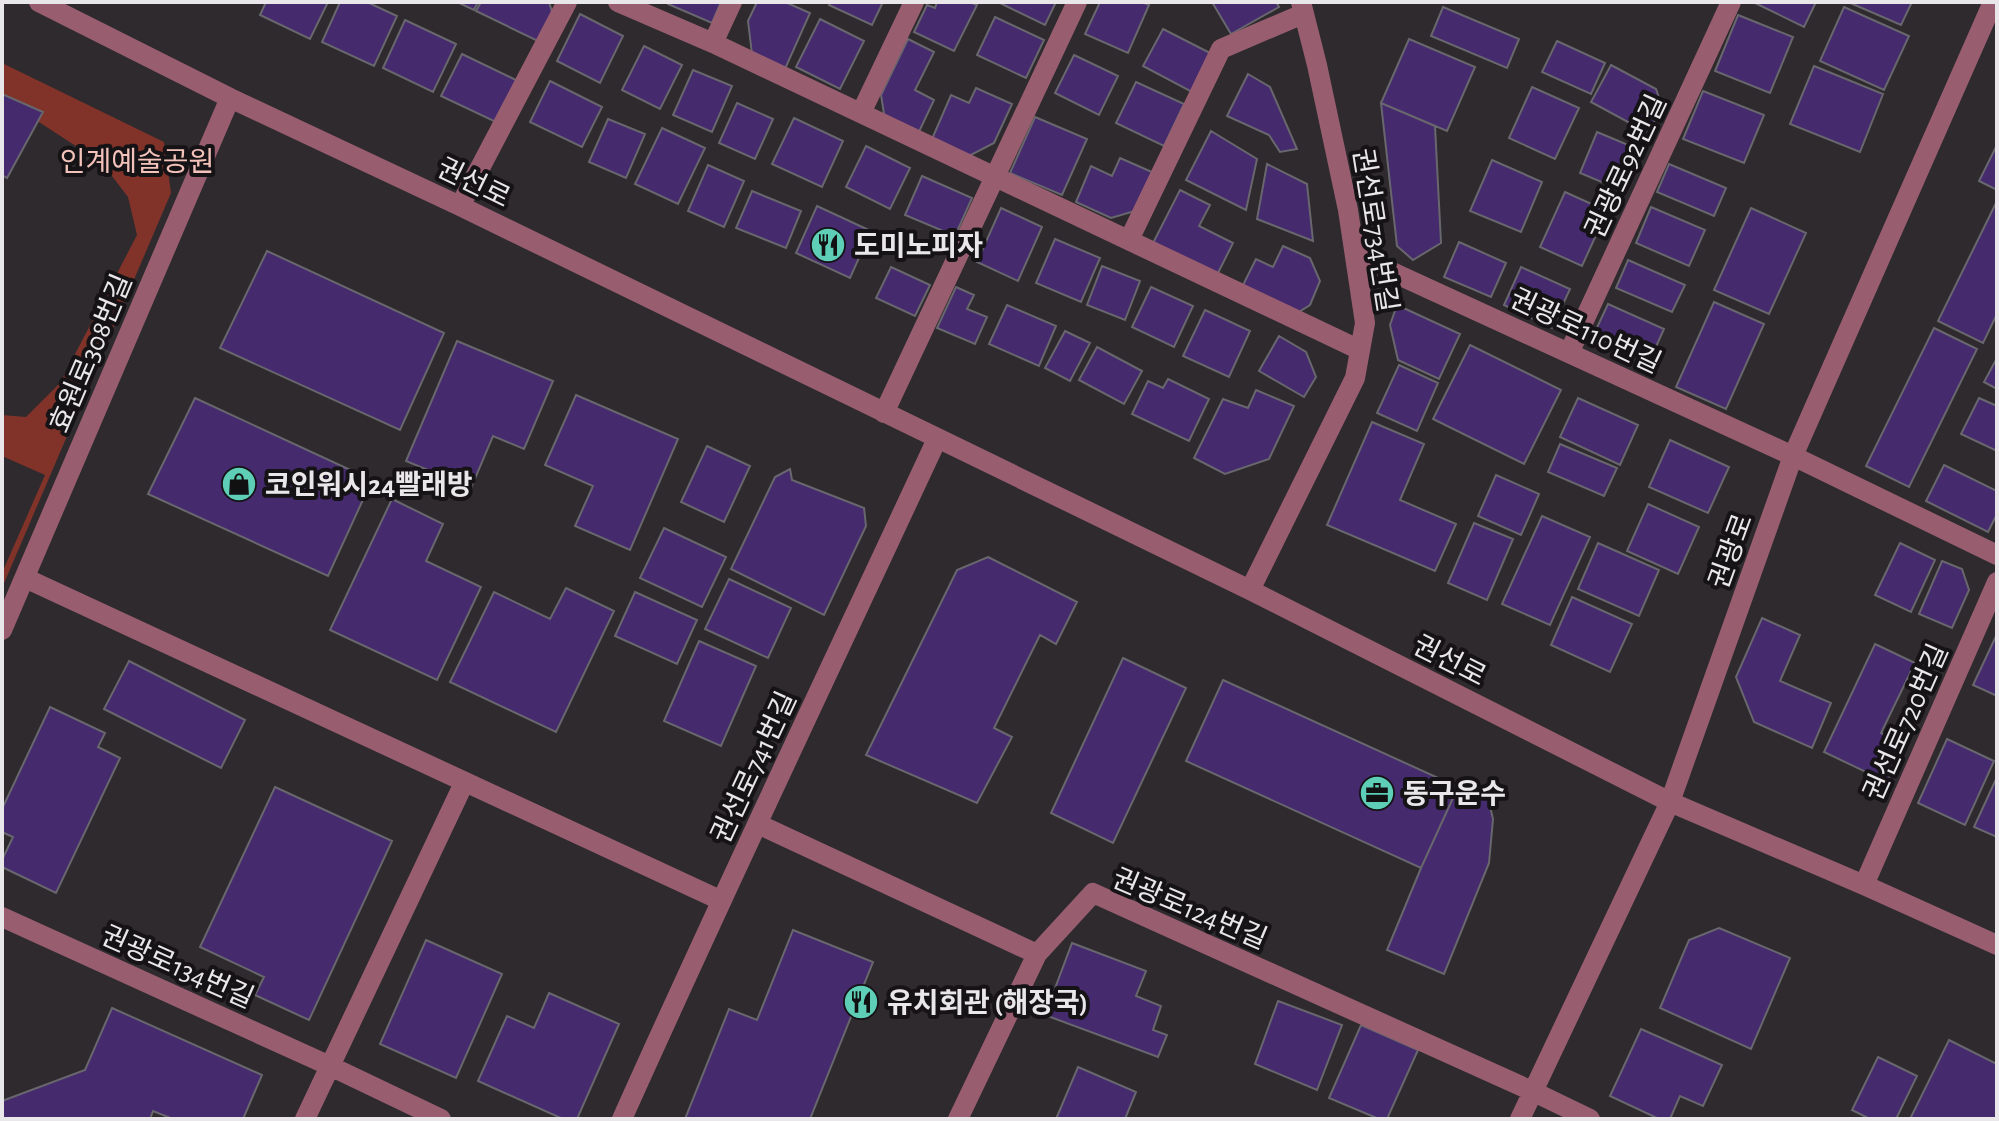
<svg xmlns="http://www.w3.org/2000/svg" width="1999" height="1121" font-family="'Alegreya Sans','Noto Sans KR',sans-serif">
	<rect width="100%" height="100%" fill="#2e2a2e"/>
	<path fill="#813329" d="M2 63 164 142 171 193 2 588V573L45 475 2 456V415L26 417 60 383 137 235 128 197 102 163 25 113 2 125Z"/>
	<path fill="#452a6e" stroke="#68676d" stroke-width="2" d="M266 2H328L310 39 260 15Z
		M340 2H367L397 16 374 66 322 42Z
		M457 2H478L474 10Z
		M481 2H549L554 18 542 43 476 11Z
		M668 2H721L712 23 668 4Z
		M757 2H785L810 13 785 69 752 54 748 21Z
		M831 2H883L872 25 829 5Z
		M937 2H970L977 5 954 51 914 32 927 5 935 8Z
		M998 2H1056L1045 25Z
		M1100 2H1142L1149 5 1128 53 1085 34Z
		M1212 2H1276L1279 7 1231 34Z
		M1753 2H1816L1804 27Z
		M1848 2H1912L1901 25Z
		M1443 7 1519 39 1507 68 1431 36Z
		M1844 7 1909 36 1884 90 1820 61Z
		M580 14 623 36 600 83 557 61Z
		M1738 15 1793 37 1770 93 1715 71Z
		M995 17 1044 40 1026 78 977 55Z
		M820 19 864 41 840 89 796 67Z
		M405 20 456 44 433 92 383 68Z
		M1163 29 1212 54 1192 92 1143 66Z
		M908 39 934 52 915 90 934 100 917 136 885 120 881 95Z
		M1409 39 1475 67 1447 131 1381 103Z
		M1557 41 1605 63 1591 94 1542 72Z
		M644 46 682 65 660 109 622 90Z
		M462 54 518 81 498 123 441 96Z
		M1074 55 1118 76 1099 115 1055 93Z
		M1611 65 1656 89 1662 107 1648 133 1591 102Z
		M1814 66 1883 94 1860 152 1790 124Z
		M693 70 732 86 712 132 673 115Z
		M1248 74 1270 87 1297 149 1280 152 1269 135 1227 116Z
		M550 81 602 107 582 147 530 122Z
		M1136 82 1184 104 1164 146 1116 123Z
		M1532 87 1579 108 1555 159 1509 138Z
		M976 88 1012 104 994 143 969 156 932 139 951 95 969 103Z
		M1703 91 1764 115 1744 163 1683 139Z
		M2 94 43 112 7 178 2 175Z
		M737 103 773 119 755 159 719 143Z
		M1381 103 1435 126 1441 243 1413 260 1397 246Z
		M1035 117 1087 139 1062 195 1010 173Z
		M794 118 843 141 822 187 772 164Z
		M608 119 645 134 626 178 589 162Z
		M662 128 705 148 678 204 635 184Z
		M1211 131 1257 159 1246 210 1186 180Z
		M1597 132 1633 147 1616 188 1580 173Z
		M1997 145V190L1979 181Z
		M866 146 910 168 890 209 846 187Z
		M1120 158 1152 172 1135 211 1111 218 1076 202 1091 166 1112 176Z
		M1492 160 1542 182 1521 232 1470 211Z
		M1267 164 1307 184 1313 241 1257 219Z
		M1669 164 1726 188 1714 216 1657 192Z
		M708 165 744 181 724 227 688 211Z
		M922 176 972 198 955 236 905 215Z
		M1180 190 1210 205 1199 226 1233 243 1217 275 1153 243Z
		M752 191 801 211 786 248 736 228Z
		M1565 192 1607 211 1582 266 1540 247Z
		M1997 201V314L1983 343 1938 321Z
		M817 206 871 231 850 278 796 253Z
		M1651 207 1705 230 1689 266 1636 243Z
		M1001 208 1042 227 1018 281 977 262Z
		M1751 208 1806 233 1769 314 1714 290Z
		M1055 239 1100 258 1081 302 1036 283Z
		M1459 242 1506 263 1491 297 1444 277Z
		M1283 246 1310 258 1320 281 1310 305 1297 313 1242 287 1256 259 1273 267Z
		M267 251 444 333 400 430 220 348Z
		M1628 260 1685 285 1672 312 1616 288Z
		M1102 266 1140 281 1125 320 1087 305Z
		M891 267 930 285 915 316 876 298Z
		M1521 267 1570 289 1552 328 1504 305Z
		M956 287 974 295 967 309 987 317 975 344 937 328Z
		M1151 287 1193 306 1174 347 1132 327Z
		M1714 302 1764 324 1726 409 1676 387Z
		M1608 304 1664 329 1649 362 1593 336Z
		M1007 305 1056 326 1039 366 989 344Z
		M1397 305 1460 334 1439 379 1398 360 1390 325Z
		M1205 310 1250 331 1229 377 1183 356Z
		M1934 328 1977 349 1909 487 1866 466Z
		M1065 331 1090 343 1070 381 1045 368Z
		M1279 336 1306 352 1316 377 1304 397 1259 371Z
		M457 341 553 381 524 449 493 436 471 488 406 461Z
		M1470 345 1561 390 1524 464 1433 419Z
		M1097 347 1142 371 1124 404 1079 380Z
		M1997 358V389L1984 382Z
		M1399 365 1438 383 1417 431 1377 413Z
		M1168 379 1209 399 1189 441 1132 414 1148 381 1163 388Z
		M1256 390 1294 406 1269 459 1225 474 1194 458 1223 399 1248 408Z
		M576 395 678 439 630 550 575 526 593 486 545 465Z
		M195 398 372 480 328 576 148 494Z
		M1578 398 1638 425 1620 465 1560 437Z
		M1979 398 1997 406V451L1961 434Z
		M1372 422 1424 444 1400 500 1456 524 1435 571 1327 525Z
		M1670 440 1729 467 1708 513 1649 487Z
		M1560 444 1617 468 1604 496 1548 472Z
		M707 446 750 466 724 522 681 502Z
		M1944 465 1997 491V514L1988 532 1926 501Z
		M790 469 792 480 864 508 866 526 824 615 731 569 775 477Z
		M1496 475 1539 494 1521 535 1478 516Z
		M392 499 443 524 426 561 481 587 437 680 330 630Z
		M1648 504 1699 527 1678 574 1627 551Z
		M1542 516 1590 537 1550 625 1502 604Z
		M1474 523 1513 539 1487 600 1448 583Z
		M664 528 726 557 702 607 640 578Z
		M1598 543 1659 570 1639 616 1578 589Z
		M1900 543 1935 560 1911 612 1875 595Z
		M988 557 1077 602 1056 644 1040 635 994 728 1012 737 977 803 866 755 957 570Z
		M1942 561 1962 569 1969 590 1952 628 1919 614Z
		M729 579 791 608 768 658 705 629Z
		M566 588 614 611 556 732 450 682 494 592 550 619Z
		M635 592 697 620 677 664 615 636Z
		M1572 597 1632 624 1610 672 1551 645Z
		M1762 618 1800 635 1780 681 1831 703 1812 748 1754 722 1736 677Z
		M1997 634V696L1973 685Z
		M699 641 756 666 721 746 664 721Z
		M1875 644 1915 663 1881 733 1905 745 1887 782 1824 752Z
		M1123 658 1186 688 1113 843 1051 813Z
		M129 661 245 720 221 768 104 709Z
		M1223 680 1458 787 1421 868 1186 761Z
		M50 707 105 733 98 747 120 758 56 893 2 867V860L13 837 2 832V809Z
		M1947 739 1994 761 1965 825 1918 803Z
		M1997 777V837L1974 827Z
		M275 787 392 841 309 1020 255 995 264 977 200 947Z
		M1458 787 1488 798 1493 819 1489 863 1444 974 1387 950 1421 868Z
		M1719 928 1790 958 1751 1049 1660 1008 1689 940Z
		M793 930 873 962 810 1119H685L729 1009 757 1020Z
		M426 940 502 974 456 1078 380 1044Z
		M1072 943 1146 971 1136 996 1161 1006 1153 1030 1167 1035 1158 1057 1045 1015Z
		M549 993 619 1024 577 1119H563L478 1081 507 1016 534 1028Z
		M1278 1001 1342 1025 1317 1090 1255 1064Z
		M112 1008 262 1075 243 1119H173L153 1111 150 1119H2V1101L85 1070Z
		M1361 1025 1418 1050 1387 1119H1379L1329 1098Z
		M1641 1029 1722 1065 1703 1106 1680 1096 1670 1119H1659L1610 1096Z
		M1949 1040 1997 1064V1119H1910Z
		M1878 1057 1917 1076 1896 1119H1870L1852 1110Z
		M1078 1067 1136 1092 1125 1119H1056Z"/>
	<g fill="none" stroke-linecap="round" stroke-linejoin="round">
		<path stroke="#985e70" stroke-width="20" d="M39 2 230 98 460 206 1250 590 1670 802 1864 885 1997 945
			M618 2 713 43 1360 350
			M713 43 732 2
			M861 113 914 2
			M460 206 567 2
			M1129 240 1221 49 1303 14
			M1355 255 1793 456 1997 555
			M1569 353 1731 2
			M884 413 1077 2
			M25 578 720 900
			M1250 590 1355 378 1365 323 1348 210 1317 65 1301 2
			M2 630 230 98
			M758 824 1037 954 1093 893 1532 1091 1590 1119
			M1864 885 1997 582
			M2 917 330 1066 441 1119
			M305 1119 464 783
			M622 1119C724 891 832 665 937 439
			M958 1119 1037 954
			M1520 1119 1670 802 1793 456 1993 2"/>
	</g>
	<defs>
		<g id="restaurant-disc" transform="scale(1.8)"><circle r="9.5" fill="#5eceb7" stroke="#151315"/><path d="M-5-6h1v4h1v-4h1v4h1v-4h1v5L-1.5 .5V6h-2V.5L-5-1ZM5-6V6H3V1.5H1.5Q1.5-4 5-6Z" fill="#111"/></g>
		<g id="shop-disc" transform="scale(1.8)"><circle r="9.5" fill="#5eceb7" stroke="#151315"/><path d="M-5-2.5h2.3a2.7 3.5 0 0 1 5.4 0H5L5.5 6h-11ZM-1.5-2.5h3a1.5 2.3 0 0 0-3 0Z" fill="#111"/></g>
		<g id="office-disc" transform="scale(1.8)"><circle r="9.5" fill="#5eceb7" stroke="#151315"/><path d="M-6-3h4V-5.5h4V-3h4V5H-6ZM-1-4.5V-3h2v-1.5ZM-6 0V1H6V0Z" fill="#111"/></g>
	</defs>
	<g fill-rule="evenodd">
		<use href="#restaurant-disc" x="828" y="245"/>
		<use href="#shop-disc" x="239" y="484"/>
		<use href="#office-disc" x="1377" y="793"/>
		<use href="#restaurant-disc" x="861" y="1002"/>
	</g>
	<g text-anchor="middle" stroke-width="8" stroke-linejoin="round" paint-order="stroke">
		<g font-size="28" fill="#f3c2ba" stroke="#151315">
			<text x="137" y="171">인계예술공원</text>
		</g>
		<g font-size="28" fill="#eae7ea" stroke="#151315">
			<text transform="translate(1625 166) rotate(-65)" y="10">권광로92번길</text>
			<text transform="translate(474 182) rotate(26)" y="10">권선로</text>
			<text transform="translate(1376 230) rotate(81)" y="10">권선로734번길</text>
			<text transform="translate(1586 330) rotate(25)" y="10">권광로110번길</text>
			<text transform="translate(90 353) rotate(-67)" y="10">효원로308번길</text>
			<text transform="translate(1730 551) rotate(-70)" y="10">권광로</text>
			<text transform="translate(1450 660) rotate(27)" y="10">권선로</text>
			<text transform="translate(1905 722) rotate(-66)" y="10">권선로720번길</text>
			<text transform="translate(753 767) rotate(-65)" y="10">권선로741번길</text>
			<text transform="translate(1190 908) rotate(23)" y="10">권광로124번길</text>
			<text transform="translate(178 966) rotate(24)" y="10">권광로134번길</text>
		</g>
		<g font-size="28" font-weight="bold" fill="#eae7ea" stroke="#151315" text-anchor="start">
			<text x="854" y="255">도미노피자</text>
			<text x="265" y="494">코인워시24빨래방</text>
			<text x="1403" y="803">동구운수</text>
			<text x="887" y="1012">유치회관 (해장국)</text>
		</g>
	</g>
	<rect width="1999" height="1121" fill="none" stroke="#eae7ea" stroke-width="8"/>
</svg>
